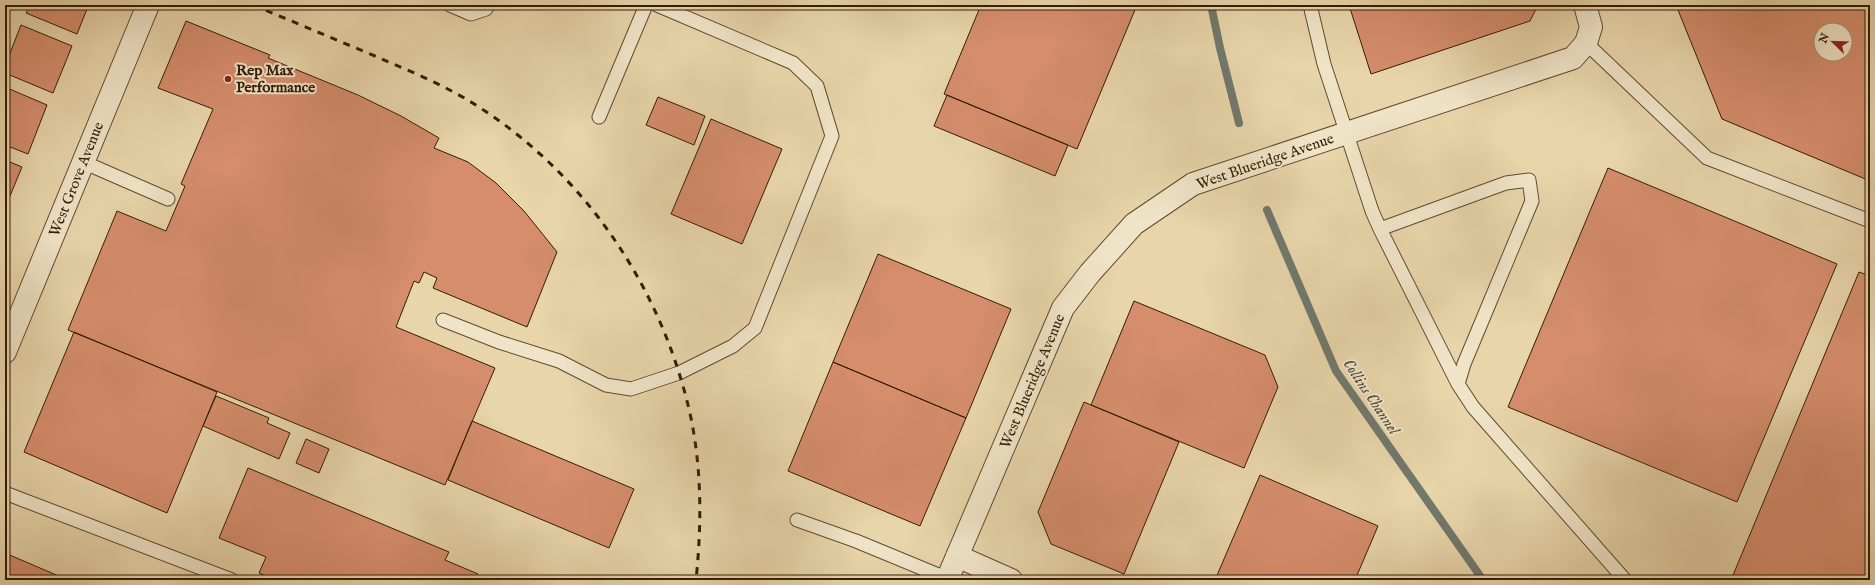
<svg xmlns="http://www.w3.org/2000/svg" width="1875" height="585" font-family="'IM FELL English',serif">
	<rect width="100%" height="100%" fill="#e8d5aa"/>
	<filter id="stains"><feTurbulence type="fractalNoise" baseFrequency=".005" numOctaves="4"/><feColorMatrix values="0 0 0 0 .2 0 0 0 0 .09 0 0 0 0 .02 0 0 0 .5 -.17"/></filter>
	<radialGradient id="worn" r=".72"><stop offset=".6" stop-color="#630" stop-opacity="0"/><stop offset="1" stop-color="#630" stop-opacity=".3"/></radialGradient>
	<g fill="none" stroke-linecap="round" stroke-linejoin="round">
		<path stroke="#71796d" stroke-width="8" d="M1211 5 1220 48 1239 123
			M1267 210 1336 371 1483 580"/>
	</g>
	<path fill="#d58d6c" stroke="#351c06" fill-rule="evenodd" d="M30 5H77L87 9 77 34 26 13Z
		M981 5H1137L1077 149 944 94Z
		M1349 5H1538L1530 21 1371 74Z
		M1676 5H1870V181L1722 119ZM1821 30H1845V54H1821Z
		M186 21 270 55 268 58 358 95 401 116 439 138 434 148 468 162 496 183 524 211 557 252 527 327 433 288 437 278 424 272 419 283 414 281 396 327 495 368 445 485 68 330 117 211 166 231 185 186 181 184 213 109 158 88Z
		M21 25 72 46 53 93 5 73V66Z
		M5 87 47 105 28 154 5 145Z
		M947 95 1068 145 1055 176 934 126Z
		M658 97 705 116 694 145 646 125Z
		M711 119 782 149 742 244 671 214Z
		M5 160 22 167 5 208Z
		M1608 168 1837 264 1737 502 1508 407Z
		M878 254 1011 309 966 418 833 362Z
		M1859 272 1870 276V580H1731Z
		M1134 301 1265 355 1278 387 1244 468 1091 405Z
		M74 332 217 392 167 513 24 452Z
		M833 362 966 418 920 526 788 471Z
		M216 396 269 418 267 423 290 433 279 459 203 426Z
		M1084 402 1179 442 1124 574 1051 544 1038 512Z
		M472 421 634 489 609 548 448 480Z
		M306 439 329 449 319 473 296 463Z
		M248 468 449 552 445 560 478 574 475 580H275L259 573 266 557 219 538Z
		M1260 475 1378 526 1355 580H1215Z
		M5 553 68 580H5Z"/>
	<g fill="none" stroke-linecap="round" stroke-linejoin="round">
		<g stroke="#624a2f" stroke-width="15">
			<path id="lane" d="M450 5 471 14 486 9 488 5
				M1310 5 1324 64 1372 211 1380 229 1506 183 1529 180 1532 201 1464 364 1458 384 1473 407 1625 580
				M1586 43 1707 158 1870 221
				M599 117 646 5
				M83 162 168 199
				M1380 229 1458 384
				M443 320 499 342 559 361 606 385 631 389 679 373 733 346 755 328 832 136 817 86 793 63 657 5
				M5 493 232 580
				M797 520 856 541 948 579"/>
		</g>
		<g stroke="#624a2f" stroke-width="24">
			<path id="street" d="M5 352 148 5
				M957 556 1011 580
				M947 580 1063 308 1090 273 1134 224 1193 184 1573 58 1586 43 1591 27 1585 5"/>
		</g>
		<use href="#lane" stroke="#f0e4c8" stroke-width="13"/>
		<use href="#street" stroke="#f0e4c8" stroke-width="22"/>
		<path stroke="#351c06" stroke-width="3" stroke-dasharray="7 7" stroke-linecap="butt" d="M253 5C294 22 334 39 375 56 405 69 437 82 466 99 578 166 657 278 688 405 702 462 702 522 696 580"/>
	</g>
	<circle fill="#8f2418" stroke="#f0e4c8" stroke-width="1.5" cx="228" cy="79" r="4"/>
	<g text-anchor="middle" stroke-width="4" stroke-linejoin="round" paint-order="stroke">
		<g font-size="15" font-weight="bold" fill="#351c06" stroke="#f0e4c8" text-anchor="start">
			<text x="236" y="75">Rep Max<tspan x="236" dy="17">Performance</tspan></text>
		</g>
		<g font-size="15" fill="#351c06" stroke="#f0e4c8">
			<text transform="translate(1265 161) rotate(-19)" y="5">West Blueridge Avenue</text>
			<text transform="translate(76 179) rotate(-68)" y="5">West Grove Avenue</text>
			<text transform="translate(1032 381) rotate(-67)" y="5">West Blueridge Avenue</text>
		</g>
		<g font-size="16" font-style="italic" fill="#534a39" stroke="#f0e4c8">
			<text transform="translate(1372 396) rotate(56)" y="6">Collins Channel</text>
		</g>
	</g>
	<rect width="1875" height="585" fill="none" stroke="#e8d5aa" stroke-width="20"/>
	<rect x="6" y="6" width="1863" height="573" fill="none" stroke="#351c06" stroke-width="2"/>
	<rect x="10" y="10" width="1855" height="565" fill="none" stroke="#351c06"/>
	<g transform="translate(1833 42) rotate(293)"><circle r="19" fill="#f0e4c8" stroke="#a5947a"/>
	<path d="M0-3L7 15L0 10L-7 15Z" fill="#8f2418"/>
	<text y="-6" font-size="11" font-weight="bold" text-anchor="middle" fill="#351c06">N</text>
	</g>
	<rect width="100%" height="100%" filter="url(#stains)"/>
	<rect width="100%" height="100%" fill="url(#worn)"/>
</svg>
